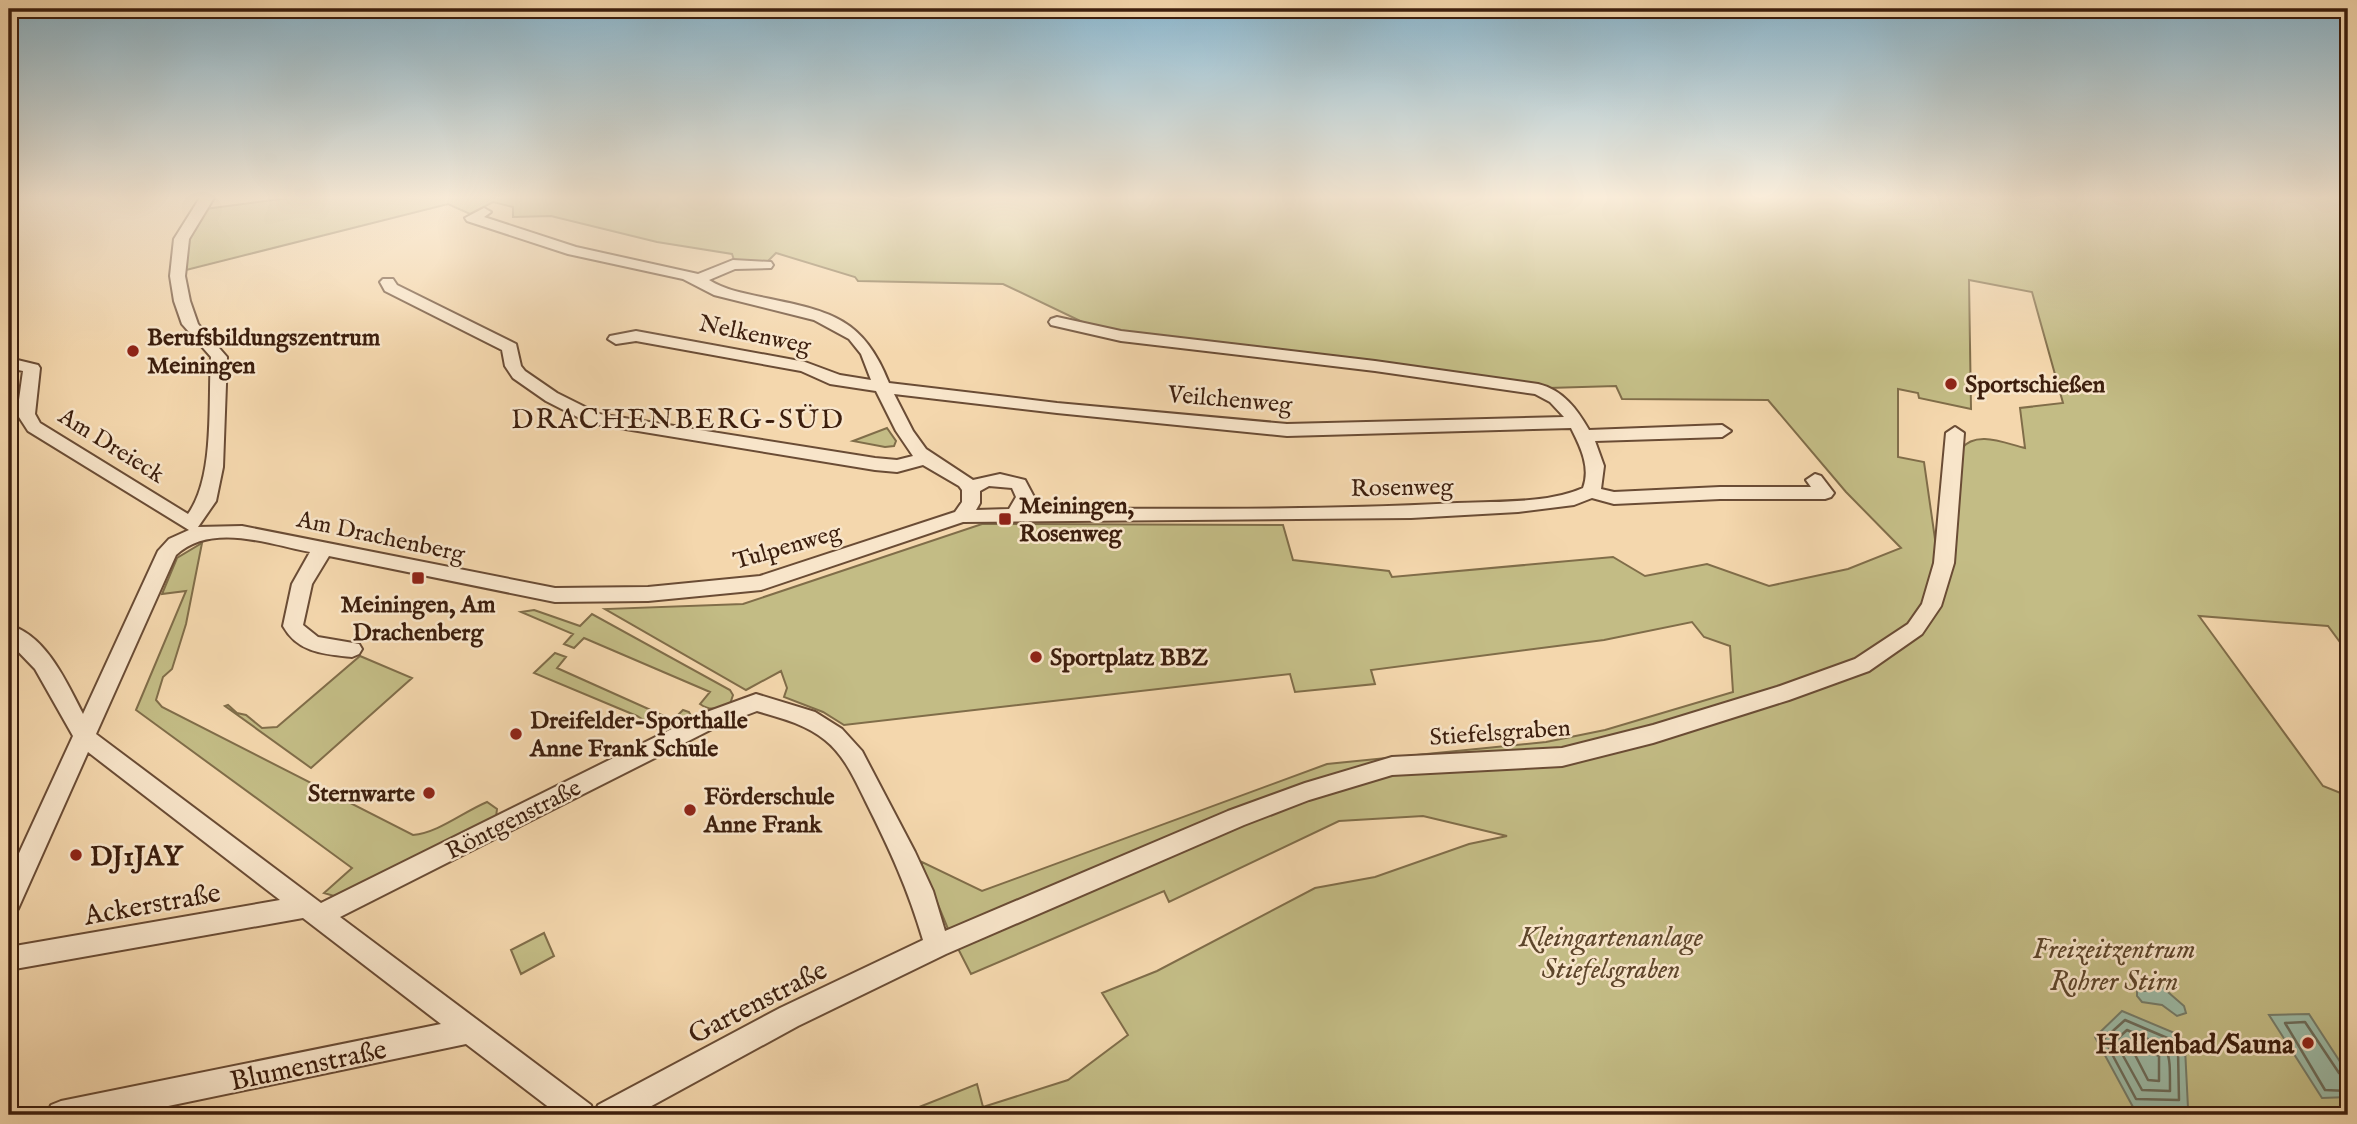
<svg xmlns="http://www.w3.org/2000/svg" width="2357" height="1124" font-family="'IM FELL English',serif">
	<rect width="100%" height="100%" fill="#f4d7ad"/>
	<filter id="stains"><feTurbulence type="fractalNoise" baseFrequency=".00286" numOctaves="4"/><feColorMatrix values="0 0 0 0 .2 0 0 0 0 .09 0 0 0 0 .02 0 0 0 .5 -.17"/></filter>
	<radialGradient id="worn" r=".72"><stop offset=".6" stop-color="#630" stop-opacity="0"/><stop offset="1" stop-color="#630" stop-opacity=".3"/></radialGradient>
	<path fill="#c3bc85" stroke="#806d49" stroke-width="2" fill-rule="evenodd" d="M303 196H2348V653L2328 626 2199 616 2323 786 2348 796V1115H899L977 1084 983 1107 1068 1080 1128 1035 1102 993 1157 971 1315 888 1375 877 1469 844 1507 836 1423 816 1339 821 1169 902 1164 891 971 974 948 929 920 861 982 891 1327 764 1546 742 1605 730 1733 692 1730 646 1704 637 1692 622 1604 640 1371 670 1375 684 1295 692 1290 674 844 725 823 712 784 697 787 688 781 671 746 690 605 609 743 604 982 524H992L1283 525 1293 560 1389 571 1392 577 1613 557 1645 576 1707 564 1769 586 1848 569 1901 548 1846 492 1768 400 1622 399 1616 386 1548 388 1097 329 1003 284 858 281 855 277 776 253 767 262 735 263 732 254 657 242 551 216 513 217V207L493 202 470 214 448 204 186 270 183 249 205 209ZM1969 280 2032 292 2063 403 2020 408 2025 448C2004 443 1976 430 1961 449L1938 560 1924 462 1898 457V389L1918 393 1919 398 1971 409Z
		M887 428 896 441 894 446 885 447 853 441Z
		M202 543 186 624 172 669 163 677 156 700 162 707 413 835C438 833 463 812 487 802L497 809 496 817 346 893 334 896 324 893 352 868 136 710 186 591 162 594 177 558Z
		M534 610 580 626 592 614 730 690 733 695 730 704C718 708 711 712 700 704L710 692 584 638 574 648 564 644 573 634 521 612Z
		M555 653 566 657 557 668 673 720 683 710 689 712 693 719 664 733 637 716 534 673Z
		M360 656 412 678 311 768 225 706 228 705 237 713 246 715 262 728 277 727Z
		M544 933 554 956 521 974 511 950Z"/>
	<path fill="#9cbaa6" stroke="#767c69" stroke-width="2" d="M2161 986 2184 1006 2186 1013 2177 1016 2162 1005 2142 1002 2137 996V991H2150Z
		M2122 1011 2177 1034 2185 1048 2188 1108 2133 1107 2095 1037Z
		M2309 1014 2348 1074V1097L2322 1098 2269 1015Z"/>
	<g fill="none" stroke-linecap="round" stroke-linejoin="round">
		<path stroke="#6c6c5a" stroke-width="2.5" d="M2125 1020 2172 1040 2178 1051 2179 1100 2136 1099 2104 1039Z
			M2127 1030C2171 1049 2170 1042 2170 1091L2142 1090 2115 1041Z
			M2136 1045 2159 1056V1081L2148 1080 2132 1049Z
			M2348 1077 2339 1073 2305 1022 2285 1023 2325 1090 2348 1091"/>
		<g stroke="#6a4c35" stroke-width="4">
			<path id="minor" d="M201 196H215L189 239 185 276 190 301 198 324 227 357 223 467 216 501 198 527 242 526 555 588 648 587 760 576 955 512 962 502V490L959 486 923 465 897 472 875 470 589 423 546 401 513 378 505 366 502 350 385 291 380 282 383 279H393L397 285 516 344 521 366 525 371 557 393 599 414 875 458 897 460 913 456 896 431 876 391 830 384 801 371 636 341 616 344 608 339 610 336 636 331 805 362 840 375 871 380 861 354 849 339 814 320 714 295 683 279 568 254 467 221 465 218 484 208 491 212 484 217 576 247 698 274 733 260 771 262 773 265 771 268 735 269 709 280C725 290 743 293 761 297 827 311 862 315 889 383L1057 403 1287 424 1564 417 1550 402 1535 394 1375 371 1121 341 1051 325 1049 322 1051 319 1057 317 1121 331 1375 361 1538 384C1563 390 1577 409 1589 430L1722 425 1731 431 1722 437 1595 441 1604 466 1601 489 1614 492 1720 487H1811L1806 480 1815 474 1821 476 1834 493 1831 497 1825 499H1720L1614 504 1592 498 1574 505 1518 512 1411 518 963 522 761 590 648 601 555 602 329 556 312 584 303 625 318 637 359 644 362 649 359 654 352 657C324 654 298 653 283 626L292 584 310 552C269 544 211 522 176 555L96 734 321 903 704 713 756 694 815 712 842 729 862 751 915 852 933 891 945 931 1228 811 1305 783 1392 757 1562 748 1653 725 1777 687 1855 659 1908 624 1922 604 1934 563 1946 433 1955 427 1964 433 1954 563 1941 606 1922 634 1869 671 1789 700 1653 743 1562 766 1392 775 1309 800 1244 825 946 954 798 1026 635 1115H559L466 1044 125 1115H47L51 1105 61 1101 441 1024 303 918 9 970V947L280 900 88 752 18 909 9 912V875L73 736 35 669 9 642V625C46 635 67 683 83 714L158 551 169 539 189 530 28 431 17 414 23 371 9 368V358L38 365 40 368 35 414 40 423 188 514C215 477 208 403 211 357L182 324 174 301 170 276 174 239ZM894 394 1057 413 1287 436 1571 428C1580 446 1591 467 1583 488 1546 504 1497 501 1457 503 1314 511 1170 508 1027 509L1034 497 1025 480 1000 474 973 480 926 449 913 431ZM989 486 1012 488 1016 497 1009 509 976 510 980 503V491ZM757 711C781 718 805 724 825 740 845 756 855 780 866 802 890 850 908 889 923 940L780 1008 598 1105 594 1115 591 1105 340 917 720 725Z"/>
		</g>
		<use href="#minor" fill="#f8e5ca" fill-rule="evenodd"/>
	</g>
	<linearGradient id="sky" x2="0" y2="1"><stop stop-color="#89b6ce"/><stop offset="0.56" stop-color="#faedda"/><stop offset="1" stop-color="#faedda" stop-opacity="0"/></linearGradient>
	<rect width="2357" height="353" fill="url(#sky)"/>
	<g fill="#8f2418" stroke="#f8e5ca" stroke-width="2.5">
		<circle cx="133" cy="351" r="7"/>
		<circle cx="1951" cy="384" r="7"/>
		<rect x="998" y="512" width="14" height="14" rx="3.5"/>
		<rect x="411" y="571" width="14" height="14" rx="3.5"/>
		<circle cx="1036" cy="657" r="7"/>
		<circle cx="516" cy="734" r="7"/>
		<circle cx="429" cy="793" r="7"/>
		<circle cx="690" cy="810" r="7"/>
		<circle cx="76" cy="855" r="7"/>
		<circle cx="2308" cy="1043" r="7"/>
	</g>
	<g text-anchor="middle" stroke-width="5" stroke-linejoin="round" paint-order="stroke">
		<g font-size="24" fill="#3c1e0d" stroke="#f8e5ca">
			<text transform="translate(755 334) rotate(12)" y="8">Nelkenweg</text>
			<text transform="translate(1230 399) rotate(5)" y="8">Veilchenweg</text>
			<text transform="translate(112 445) rotate(32)" y="8">Am Dreieck</text>
			<text transform="translate(1402 487) rotate(-1)" y="8">Rosenweg</text>
			<text transform="translate(381 536) rotate(12)" y="8">Am Drachenberg</text>
			<text transform="translate(787 546) rotate(-16)" y="8">Tulpenweg</text>
			<text transform="translate(1500 732) rotate(-4)" y="8">Stiefelsgraben</text>
			<text transform="translate(513 819) rotate(-27)" y="8">Röntgenstraße</text>
		</g>
		<g font-size="24" font-weight="bold" fill="#3c1e0d" stroke="#f8e5ca" text-anchor="start">
			<text x="147" y="345">Berufsbildungszentrum<tspan x="147" dy="28">Meiningen</tspan></text>
			<text x="1965" y="392">Sportschießen</text>
			<text x="1019" y="513">Meiningen,<tspan x="1019" dy="28">Rosenweg</tspan></text>
			<text x="418" y="612" text-anchor="middle">Meiningen, Am<tspan x="418" dy="28">Drachenberg</tspan></text>
			<text x="1050" y="665">Sportplatz BBZ</text>
			<text x="530" y="728">Dreifelder-Sporthalle<tspan x="530" dy="28">Anne Frank Schule</tspan></text>
			<text x="415" y="801" text-anchor="end">Sternwarte</text>
			<text x="704" y="804">Förderschule<tspan x="704" dy="28">Anne Frank</tspan></text>
		</g>
		<g font-size="28" letter-spacing="2" fill="#3c1e0d" stroke="#f8e5ca">
			<text x="678" y="428">DRACHENBERG-SÜD</text>
		</g>
		<g font-size="28" font-weight="bold" fill="#3c1e0d" stroke="#f8e5ca" text-anchor="start">
			<text x="90" y="865">DJ1JAY</text>
			<text x="2294" y="1053" text-anchor="end">Hallenbad/Sauna</text>
		</g>
		<g font-size="28" fill="#3c1e0d" stroke="#f8e5ca">
			<text transform="translate(152 903) rotate(-10)" y="10">Ackerstraße</text>
			<text transform="translate(757 1001) rotate(-27)" y="10">Gartenstraße</text>
			<text transform="translate(308 1064) rotate(-12)" y="10">Blumenstraße</text>
		</g>
		<g font-size="28" font-style="italic" fill="#5e462b" stroke="#f8e5ca">
			<text x="1611" y="946">Kleingartenanlage<tspan x="1611" dy="32">Stiefelsgraben</tspan></text>
			<text x="2114" y="958">Freizeitzentrum<tspan x="2114" dy="32">Rohrer Stirn</tspan></text>
		</g>
	</g>
	<rect width="2357" height="1124" fill="none" stroke="#f4d7ad" stroke-width="35"/>
	<rect x="10" y="10" width="2336" height="1103" fill="none" stroke="#3c1e0d" stroke-width="3.5"/>
	<rect x="18" y="18" width="2322" height="1089" fill="none" stroke="#3c1e0d" stroke-width="2"/>
	<rect width="100%" height="100%" filter="url(#stains)"/>
	<rect width="100%" height="100%" fill="url(#worn)"/>
</svg>
